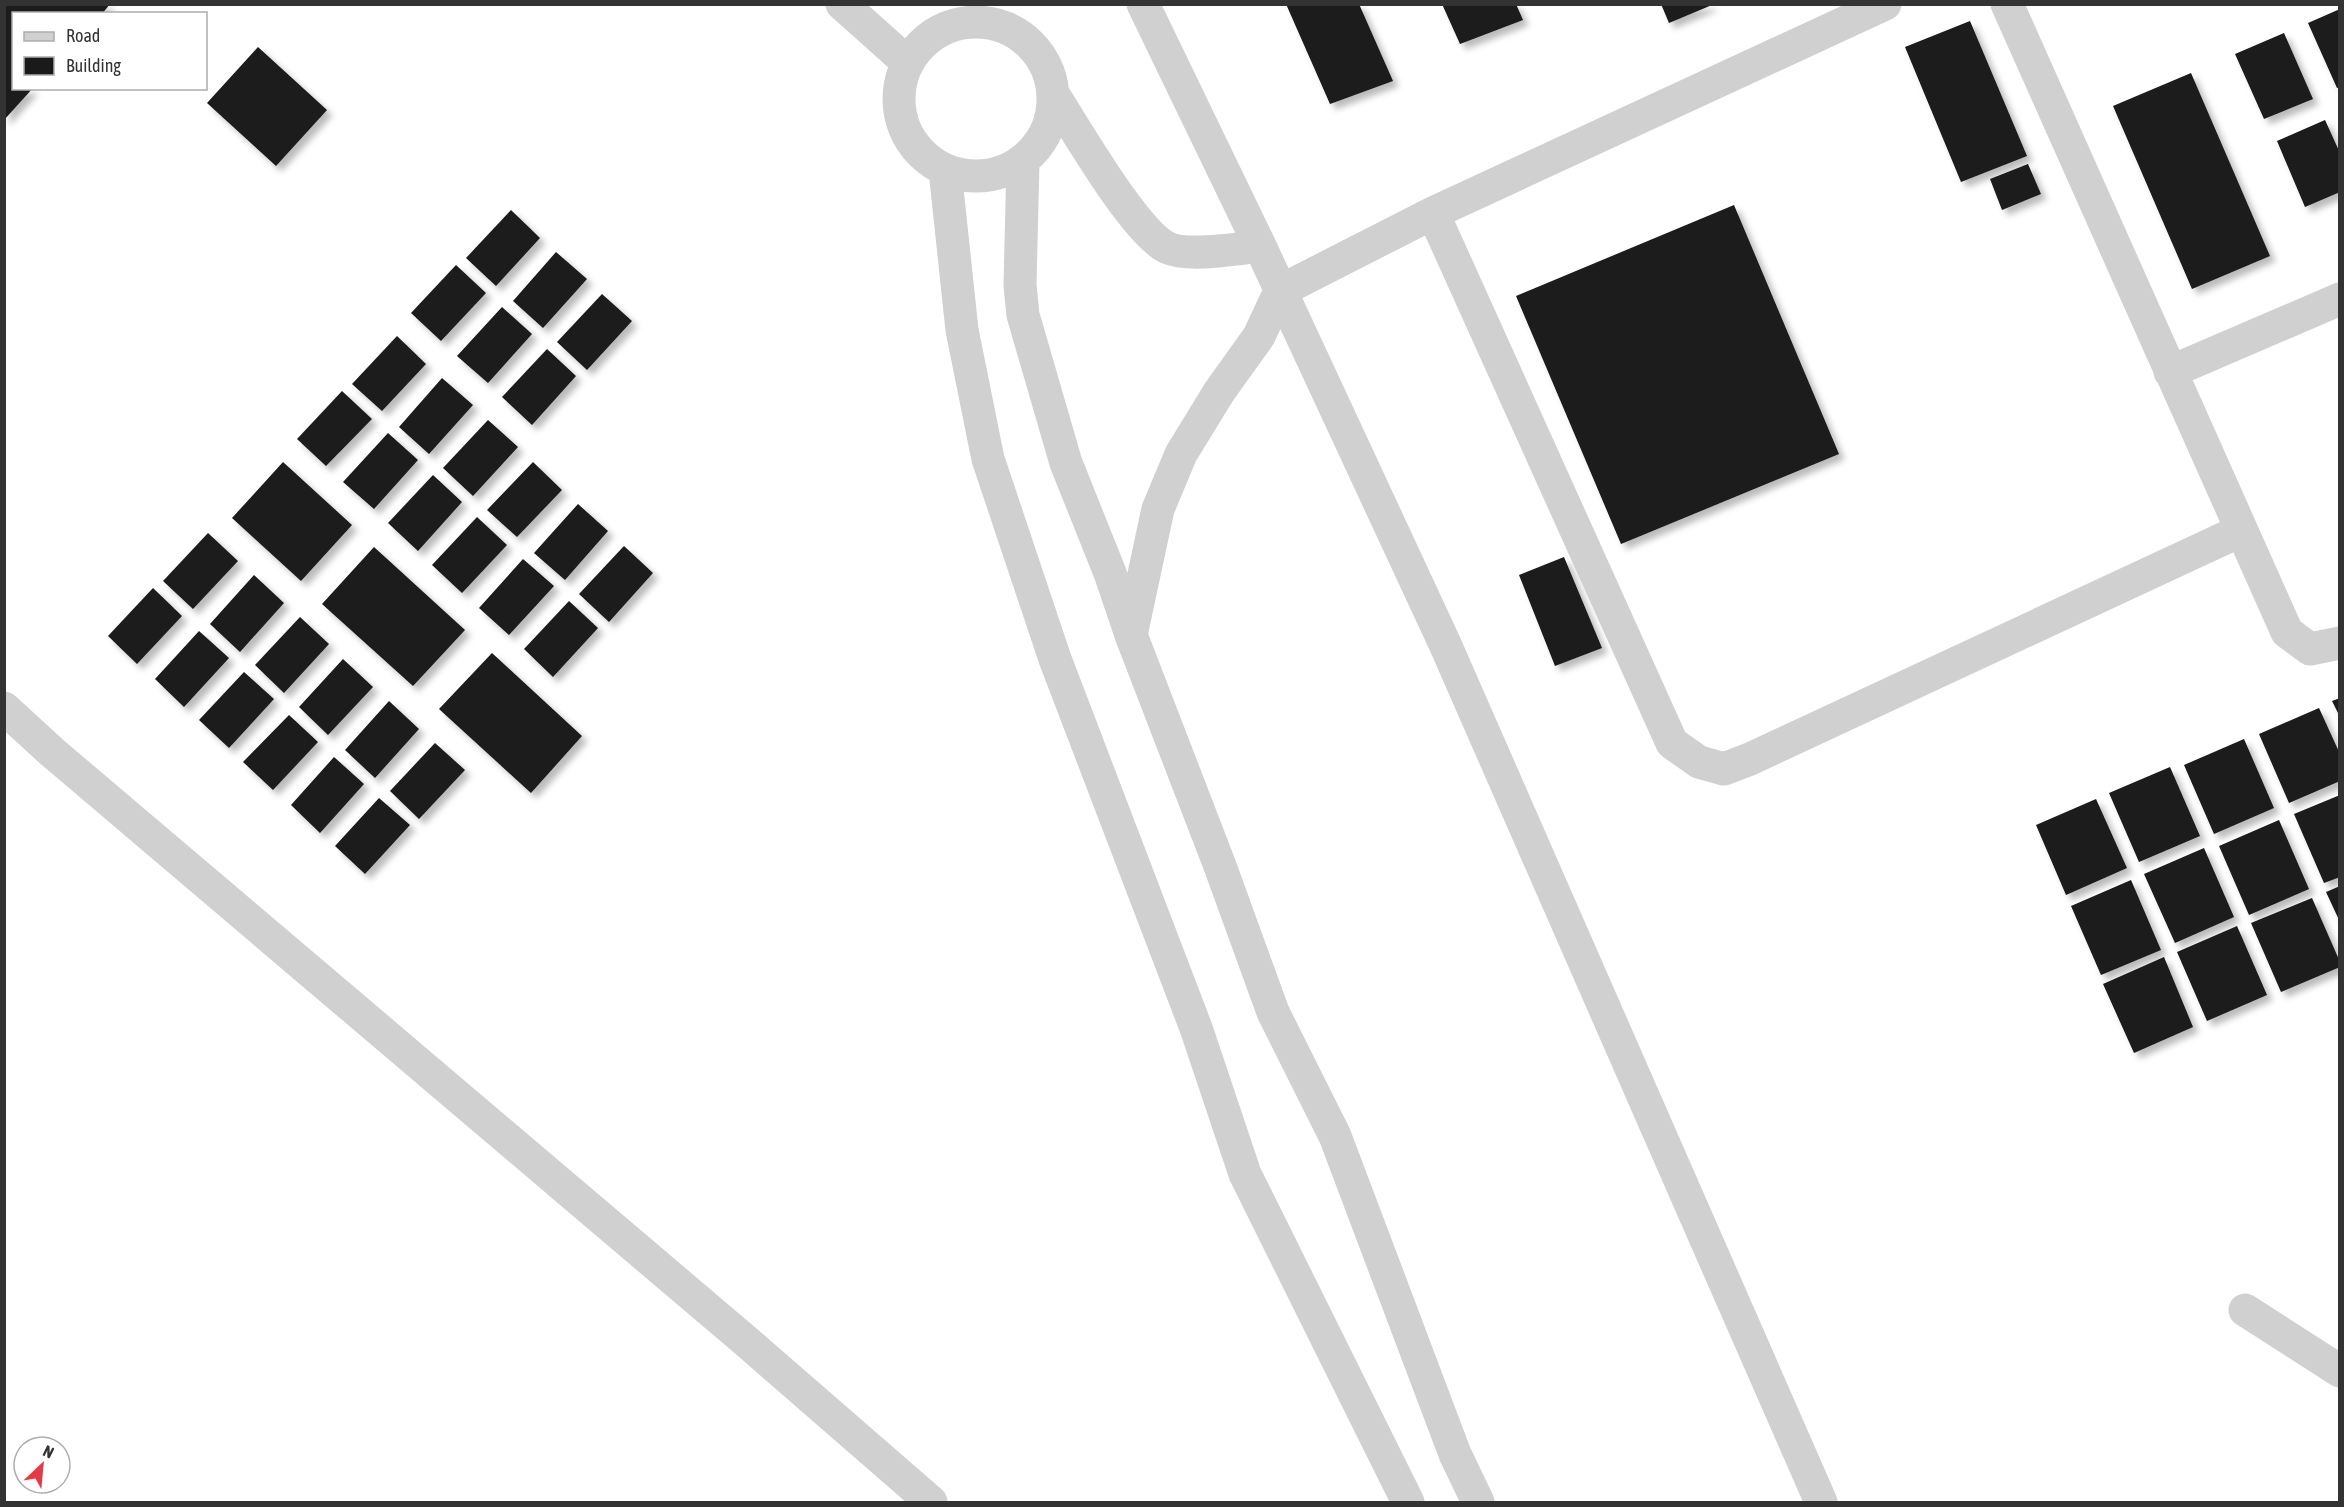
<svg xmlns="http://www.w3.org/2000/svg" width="2344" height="1507" font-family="'Asap Condensed',sans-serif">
	<defs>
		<filter id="shadow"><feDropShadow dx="5.5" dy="5.5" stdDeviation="3" flood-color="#0004"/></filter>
	</defs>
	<rect width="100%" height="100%" fill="#fff"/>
	<path fill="#1a1a1a" filter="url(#shadow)" d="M4 4H110L102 14H14V88H33L4 120Z
		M1286 4H1359L1393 81 1330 104Z
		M1442 4H1516L1523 20 1460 44Z
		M1661 4H1712V5L1669 23Z
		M2340 9V87L2337 88 2308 23Z
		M1970 21 2027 156 1961 182 1905 47Z
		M2284 33 2313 99 2264 119 2235 54Z
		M258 47 327 110 276 166 207 103Z
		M2191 73 2270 256 2192 289 2113 106Z
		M2325 120 2340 153V192L2305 207 2277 141Z
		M2028 164 2041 194 2002 210 1990 179Z
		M1734 205 1839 454 1621 544 1516 296Z
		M511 210 540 238 496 286 466 258Z
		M556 252 587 279 543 328 513 301Z
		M456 265 486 293 441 341 411 313Z
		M602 294 632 321 587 370 557 342Z
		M502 307 532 334 488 383 457 356Z
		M397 336 426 364 382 411 352 384Z
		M547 349 576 376 532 425 502 397Z
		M442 378 473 405 429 454 399 427Z
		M342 391 372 419 326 466 297 439Z
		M488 420 518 447 473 496 443 468Z
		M388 433 418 460 374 509 343 482Z
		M283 462 352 525 301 581 232 518Z
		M533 462 562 490 517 537 487 510Z
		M433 475 462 502 418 551 388 523Z
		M578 504 608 531 565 580 534 553Z
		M477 517 507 545 462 593 432 565Z
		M208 533 238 561 193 609 163 581Z
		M624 546 653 573 609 622 579 594Z
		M374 547 465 630 413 686 322 604Z
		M1564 557 1602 648 1555 666 1519 575Z
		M523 559 554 586 509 635 479 608Z
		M254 575 284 603 240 652 210 624Z
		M153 588 182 616 137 664 108 636Z
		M569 601 598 628 553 677 524 649Z
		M300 617 329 644 284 693 255 665Z
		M199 631 229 658 184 707 155 679Z
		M492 653 582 736 531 793 439 709Z
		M343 659 373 687 328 735 299 707Z
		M244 672 274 699 229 748 199 720Z
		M2340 698V717L2332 701Z
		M389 701 419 729 375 778 345 750Z
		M2319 708 2340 754V781L2289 803 2259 734Z
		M289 715 318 742 273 790 243 762Z
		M2244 739 2274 808 2214 834 2184 765Z
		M435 743 465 770 419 819 390 791Z
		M334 757 364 784 320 833 291 805Z
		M2170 767 2200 836 2139 862 2109 793Z
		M2340 795V877L2324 883 2294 814Z
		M379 798 410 825 365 874 335 846Z
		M2096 799 2127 868 2066 895 2036 825Z
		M2279 820 2309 889 2249 915 2219 846Z
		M2204 848 2234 917 2175 943 2144 874Z
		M2131 880 2161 950 2101 975 2071 906Z
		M2340 886V922L2326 892Z
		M2312 898 2340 962V967L2281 992 2251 923Z
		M2237 926 2267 995 2207 1021 2177 952Z
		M2164 957 2193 1027 2134 1053 2103 984Z"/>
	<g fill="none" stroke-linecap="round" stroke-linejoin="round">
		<path stroke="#d0d0d0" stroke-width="33" d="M842 4 907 62
			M1143 4 1260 246 1445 644 1821 1502
			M2007 4 2287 632 2310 649 2340 643
			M899 99a77 77 0 1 1 154 0a77 77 0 1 1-154 0Z
			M1055 97C1077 131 1136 234 1168 248 1188 257 1238 249 1260 246
			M1023 162 1020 285 1023 315 1066 463 1110 573 1131 635 1220 866 1273 1012 1335 1136 1455 1454 1478 1502
			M945 170 962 330 988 459 1055 659 1196 1028 1245 1174 1408 1502
			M1433 213 1672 743 1699 762 1724 769 1750 759 2240 531
			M2170 372 2340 299
			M1131 635 1158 509 1181 454 1219 392 1259 336 1280 291 1433 213 1885 4
			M4 708 52 752 747 1342 931 1502
			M2245 1310 2340 1371"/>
	</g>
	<rect width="2344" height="1507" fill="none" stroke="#333333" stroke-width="12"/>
	<rect x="12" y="12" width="195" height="78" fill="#ffffff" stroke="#adadad" stroke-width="1.5"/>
	<rect x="24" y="32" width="30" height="9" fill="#d0d0d0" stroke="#adadad" stroke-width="1.5"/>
	<text x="66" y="42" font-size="18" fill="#333333">Road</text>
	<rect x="24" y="57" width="30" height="18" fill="#1a1a1a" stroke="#adadad" stroke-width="1.5"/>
	<text x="66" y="72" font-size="18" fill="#333333">Building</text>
	<g transform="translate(42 1465) rotate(26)"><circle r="28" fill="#ffffff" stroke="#adadad" stroke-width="1.5"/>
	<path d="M0-4.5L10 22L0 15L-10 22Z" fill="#e63946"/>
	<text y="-9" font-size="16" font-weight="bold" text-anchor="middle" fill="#333333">N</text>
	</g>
</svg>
